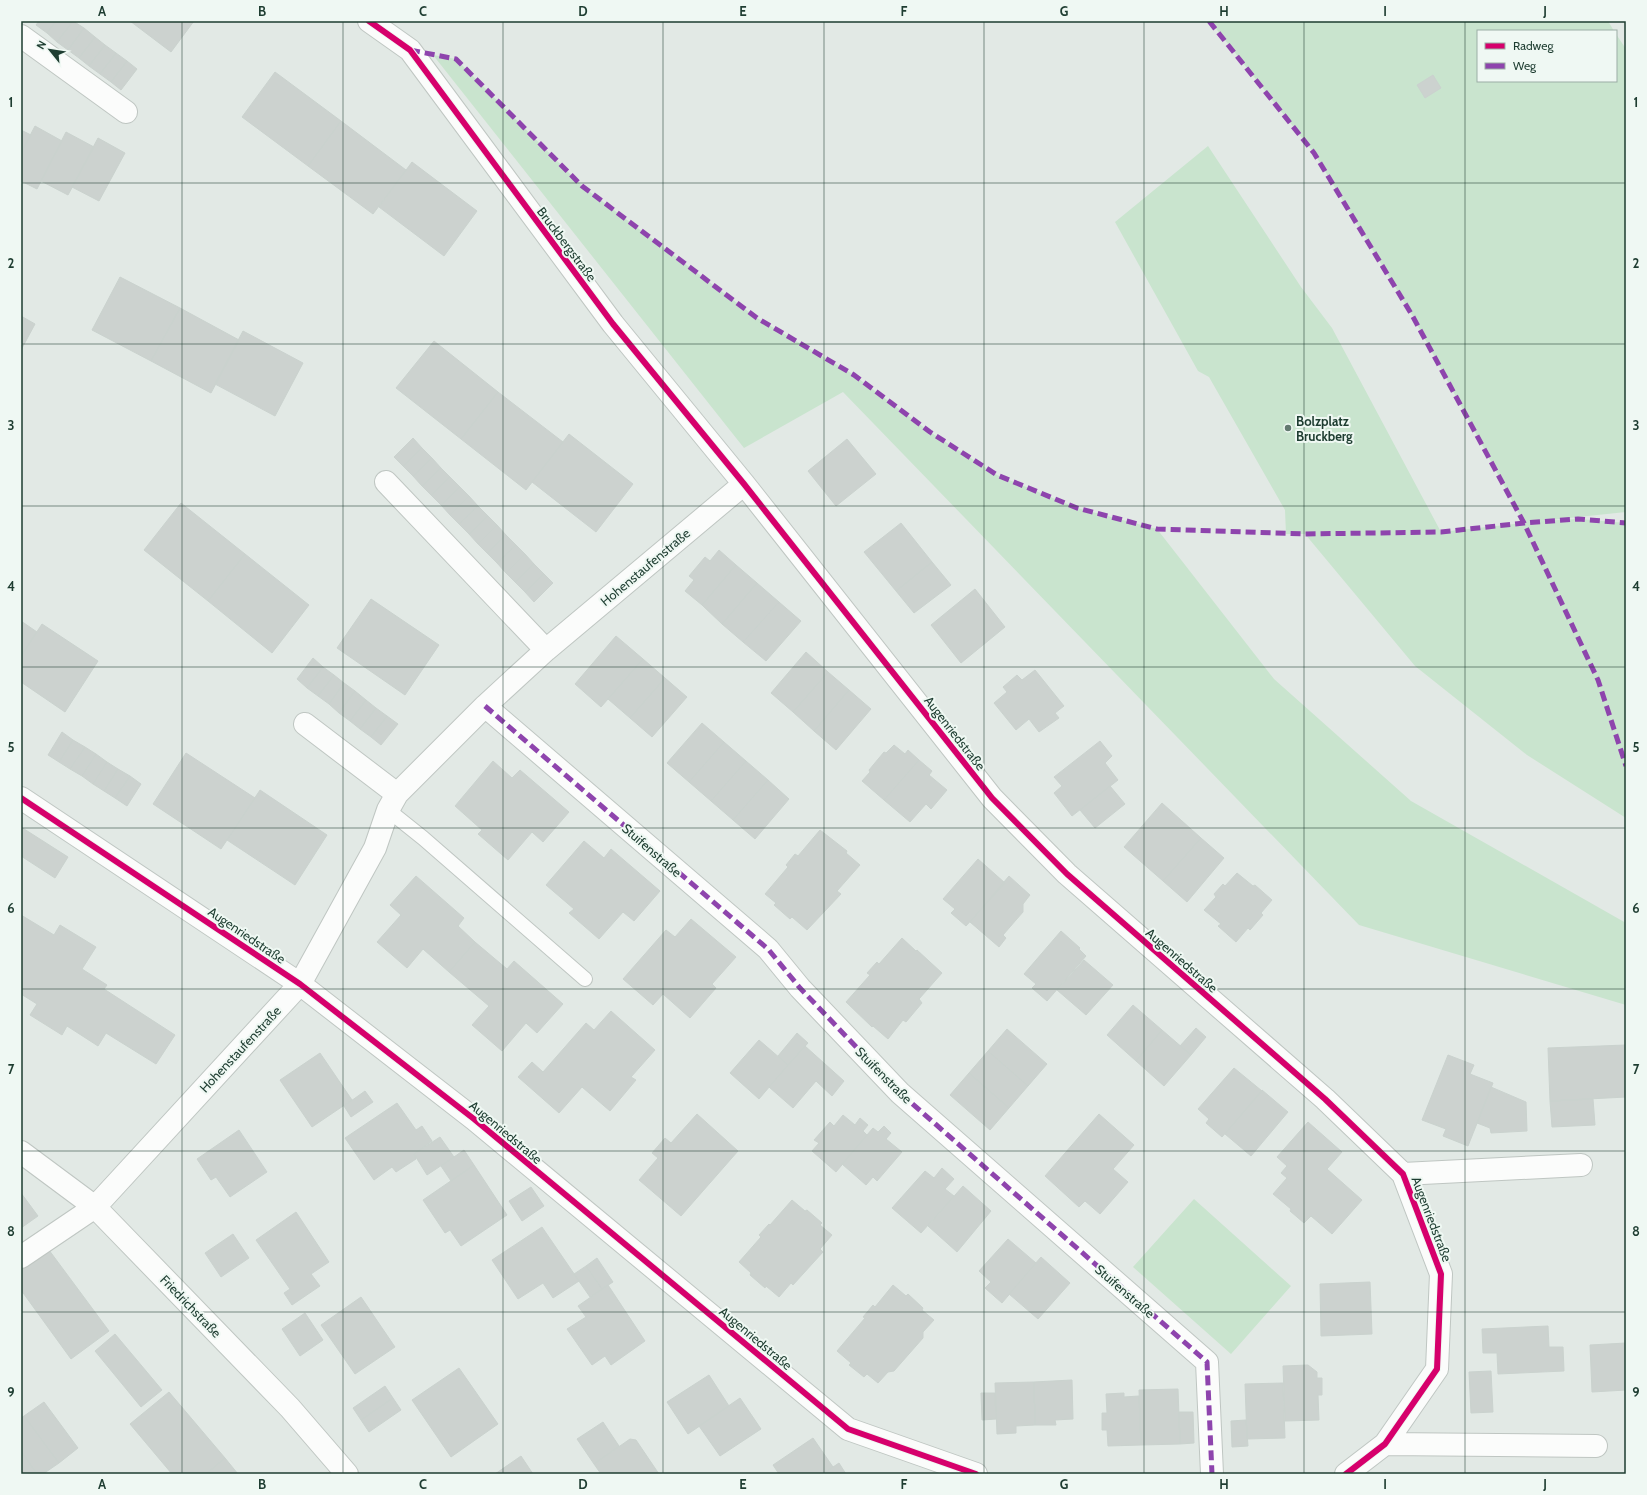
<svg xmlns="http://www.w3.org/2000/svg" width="1647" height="1495" font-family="Cabin,sans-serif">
	<rect width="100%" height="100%" fill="#e2e9e5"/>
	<path fill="#c9e4ce" d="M1210 21H1608L1614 31H1478V81H1616V34L1626 49V512L1540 521 1578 519 1626 523V818L1527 755 1415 666 1305 534H1286L1285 510 1209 377 1198 371 1115 222 1208 146 1301 287 1332 328 1441 532 1524 523 1412 315 1314 153Z
		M433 55 456 59 582 186 757 318 851 373 930 432 997 475 1077 508 1157 529 1274 679 1411 801 1626 923V1005L1359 925 843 392 744 448Z
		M1194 1199 1291 1286 1231 1354 1133 1267Z"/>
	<path fill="#ccd2cf" stroke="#cad2ce" d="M39 21H56L47 33 36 25Z
		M56 21H73L57 42 47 33Z
		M73 21 84 28 68 50 57 42Z
		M130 21H194L171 52Z
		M84 28 95 37 79 58 68 50Z
		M95 37 105 45 89 66 79 58Z
		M105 45 116 53 100 74 89 66Z
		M116 53 127 61 111 82 100 74Z
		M127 61 137 69 121 90 111 82Z
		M275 72 341 121 308 166 242 117Z
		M1433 75 1441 88 1425 98 1417 85Z
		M341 121 406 170 373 214 308 166Z
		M35 126 62 141 37 189 21 181V153Z
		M21 130 31 135 21 153Z
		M66 132 94 147 68 195 41 181Z
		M98 138 125 153 99 201 72 187Z
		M412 162 477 211 444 256 379 207Z
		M120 277 180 308 151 361 92 330Z
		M180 308 239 340 211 393 151 361Z
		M21 316 35 324 21 350Z
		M243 331 303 363 275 416 215 384Z
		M434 341 498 392 461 439 396 388Z
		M498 392 563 442 526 490 461 439Z
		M569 434 633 484 596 532 532 482Z
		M413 438 422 448 403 466 394 457Z
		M847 439 876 474 836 506 808 471Z
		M422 448 432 458 413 476 403 466Z
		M432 458 441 468 422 486 413 476Z
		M441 468 450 477 431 495 422 486Z
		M450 477 460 487 441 505 431 495Z
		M460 487 469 496 450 515 441 505Z
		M469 496 478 506 459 524 450 515Z
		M181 503 245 554 208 601 144 550Z
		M478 506 488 516 469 534 459 524Z
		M488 516 497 525 478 544 469 534Z
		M901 523 932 562 896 591 864 552Z
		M497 525 506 535 487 553 478 544Z
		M506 535 516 545 497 563 487 553Z
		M516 545 525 554 506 573 497 563Z
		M719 550 736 565 702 605 685 591 694 580 689 576 705 557 710 561Z
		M245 554 309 605 272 653 208 601Z
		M525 554 534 564 515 582 506 573Z
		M932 562 951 585 914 613 896 591Z
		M534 564 544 574 525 592 515 582Z
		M736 565 757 583 722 624 702 605Z
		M544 574 553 583 534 602 525 592Z
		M757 583 779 602 743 642 722 624Z
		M975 589 1005 627 961 663 931 625Z
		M371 599 439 645 405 695 337 648Z
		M779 602 801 621 766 661 743 642Z
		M21 621 37 632 21 656Z
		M42 624 98 661 65 712 21 682V656Z
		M616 636 643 659 601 707 575 684Z
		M806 652 828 672 793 712 771 693Z
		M313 658 323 667 307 688 297 679Z
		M643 659 665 678 630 718 608 699Z
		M323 667 334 675 318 696 307 688Z
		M1035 670 1064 706 1055 713 1059 718 1039 732 1029 719 1016 730 994 703 1007 692 1003 687 1017 675 1022 680Z
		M828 672 849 690 814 731 793 712Z
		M334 675 344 683 329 704 318 696Z
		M665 678 687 697 652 737 630 718Z
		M344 683 355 691 339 713 329 704Z
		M849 690 871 709 836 750 814 731Z
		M355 691 366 700 350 721 339 713Z
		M366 700 376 708 360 729 350 721Z
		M376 708 387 716 371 737 360 729Z
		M387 716 398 724 381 745 371 737Z
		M702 723 724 742 689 782 667 763Z
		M62 732 73 740 59 762 48 755Z
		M73 740 85 747 70 769 59 762Z
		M1100 741 1112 756 1105 763 1118 780 1072 816 1054 793 1062 786 1054 777Z
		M724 742 746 761 711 801 689 782Z
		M894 745 905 754 908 750 919 760 884 800 862 781 870 772 869 770 884 752 886 753Z
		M85 747 96 754 82 776 70 769Z
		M186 753 255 798 221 849 153 804Z
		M96 754 107 762 93 784 82 776Z
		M919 760 932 771 929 775 947 790 931 809 926 804 910 822 884 800Z
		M493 761 512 778 520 770 569 812 543 842 532 832 508 860 478 834 482 830 455 806Z
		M746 761 768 780 733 820 711 801Z
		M107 762 118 769 104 791 93 784Z
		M118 769 130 776 115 798 104 791Z
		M130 776 141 784 127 806 115 798Z
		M768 780 789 799 755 839 733 820Z
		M1110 786 1125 804 1095 828 1080 810Z
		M260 790 327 835 295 885 227 840Z
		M1162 803 1201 838 1163 881 1124 847Z
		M21 827 68 857 55 878 21 856Z
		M820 830 847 851 846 853 860 865 837 891 841 894 807 930 792 917 790 919 774 905 776 903 765 894 788 867 786 865 795 854 798 856Z
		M1201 838 1224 858 1187 902 1163 881Z
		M584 841 604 858 611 849 660 891 634 921 623 912 599 939 569 913 574 909 546 885Z
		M978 859 1005 883 966 926 951 913 955 909 943 899Z
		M1237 873 1253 886 1255 885 1272 900 1261 913 1263 915 1250 930 1248 928 1236 942 1218 926 1221 924 1204 910 1216 897 1214 894 1223 884 1225 886Z
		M416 876 464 918 458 926 475 942 449 972 423 949 407 968 377 942 401 915 390 905Z
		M1009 876 1030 895 1023 904V912L1003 935 1006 938 999 947 970 922Z
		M21 915 54 935 60 925 96 947 82 969 107 985 104 989 175 1035 156 1064 106 1033 98 1046 67 1026 62 1035 30 1015 37 1004 21 994Z
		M691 919 736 957 712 984 716 988 690 1018 663 994 653 1005 623 979 666 930 675 937Z
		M1061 931 1080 948 1079 949 1086 956 1047 1001 1032 988 1036 984 1024 974Z
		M902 938 916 951 917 950 942 973 919 999 922 1003 906 1022 903 1020 888 1039 873 1026 872 1027 846 1002 870 975 867 973 877 962 879 964Z
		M475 942 507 969 514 961 563 1004 537 1033 526 1023 502 1051 472 1025 489 1006 449 972Z
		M1084 960 1113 985 1086 1015 1057 990Z
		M1133 1005 1162 1030 1136 1061 1107 1035Z
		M611 1011 655 1050 631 1077 636 1080 610 1111 582 1087 559 1113 518 1077 532 1062 543 1072 586 1023 594 1030Z
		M1196 1028 1206 1037 1191 1055 1180 1046Z
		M1007 1029 1047 1064 1028 1086 988 1051Z
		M1162 1030 1191 1055 1164 1086 1136 1061Z
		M797 1033 808 1043 788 1065 778 1056Z
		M759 1040 788 1065 759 1099 730 1073Z
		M1626 1045V1097L1550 1101 1548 1048Z
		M805 1046 844 1081 832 1096 816 1081 793 1108 769 1087Z
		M988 1051 1028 1086 1009 1108 969 1073Z
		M320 1053 352 1100 312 1127 280 1080Z
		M1448 1055 1474 1065 1470 1074 1493 1083 1468 1146 1443 1136 1446 1129 1422 1120Z
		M1234 1068 1262 1091 1222 1137 1206 1123 1209 1119 1198 1109Z
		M969 1073 1009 1108 990 1130 950 1095Z
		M1491 1087 1526 1102 1527 1131 1491 1133 1490 1128 1477 1123Z
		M1262 1090 1288 1112 1251 1156 1225 1134Z
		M365 1091 373 1102 351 1117 344 1106Z
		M1593 1099 1595 1125 1552 1127 1550 1101Z
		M397 1103 416 1130 422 1126 432 1141 414 1154 416 1159 396 1172 392 1167 374 1180 345 1138Z
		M697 1114 738 1151 681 1216 639 1180 658 1158 652 1153 665 1138 671 1143Z
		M1099 1114 1134 1145 1113 1169 1128 1182 1100 1214 1085 1201 1079 1207 1045 1176Z
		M843 1115 855 1125 860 1118 868 1125 863 1131 867 1135 836 1172 812 1151 819 1143 814 1140 830 1122 834 1126Z
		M1308 1122 1342 1152 1327 1169 1362 1200 1332 1234 1311 1216 1304 1223 1290 1211 1291 1209 1273 1194 1287 1178 1281 1173 1287 1166 1277 1157Z
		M884 1126 891 1133 886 1139 902 1152 877 1181 873 1177 866 1185 842 1164 873 1128 878 1132Z
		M239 1130 267 1172 230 1197 216 1177 211 1180 197 1159Z
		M440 1137 454 1157 427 1175 414 1154Z
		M464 1150 474 1165 451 1181 441 1166Z
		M474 1165 507 1215 461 1246 450 1230 445 1233 423 1200Z
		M942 1168 954 1179 945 1189 954 1196 921 1233 892 1208 925 1171 934 1178Z
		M963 1186 991 1211 957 1252 928 1226Z
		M531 1187 544 1206 522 1221 509 1201Z
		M21 1193 38 1216 21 1228Z
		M792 1200 805 1211 807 1210 822 1223 820 1225 832 1235 820 1249 823 1252 793 1285 791 1283 779 1297 766 1286 765 1288 750 1275 751 1273 739 1262 761 1237 759 1235 769 1224 770 1225Z
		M296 1212 329 1262 311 1274 320 1286 292 1305 284 1293 290 1289 256 1240Z
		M542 1227 579 1281 553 1298 543 1283 518 1299 492 1260Z
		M233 1234 249 1258 221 1277 205 1253Z
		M1008 1239 1036 1263 1002 1303 985 1288 991 1282 979 1271Z
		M46 1246 109 1331 71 1359 21 1290V1264Z
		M1041 1257 1070 1283 1038 1319 1009 1294Z
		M597 1258 613 1282 602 1289 586 1266Z
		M586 1266 602 1289 590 1297 574 1274Z
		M1370 1282 1372 1334 1321 1336 1320 1284Z
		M608 1285 645 1341 611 1365 605 1356 592 1365 567 1329 586 1317 578 1306Z
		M893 1285 906 1296 908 1294 923 1308 922 1310 934 1320 923 1332V1338L894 1371 888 1372 878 1383 867 1374 864 1377 849 1365 851 1363 837 1351 865 1318 863 1317 873 1305 875 1307Z
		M361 1297 395 1347 355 1374 321 1325Z
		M305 1313 323 1340 300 1356 282 1329Z
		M1548 1326 1549 1347H1563L1564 1371 1498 1374 1497 1353H1483L1482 1329Z
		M115 1334 162 1390 141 1407 95 1351Z
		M1626 1343V1390L1592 1392 1590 1345Z
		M1308 1365 1317 1372V1378H1322V1395H1318L1319 1420 1285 1421 1283 1366Z
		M459 1368 498 1424 451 1457 412 1400Z
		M1491 1371 1493 1412 1471 1413 1469 1372Z
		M709 1375 729 1406 688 1434 667 1402Z
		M1072 1380 1073 1419 1055 1420 1056 1425H1035L1034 1382Z
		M1034 1382 1035 1425 1016 1426V1433L997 1434 995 1383Z
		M1283 1383 1285 1438 1247 1439 1245 1384Z
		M385 1386 393 1398 361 1420 353 1408Z
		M1178 1389 1180 1444 1141 1445 1139 1390Z
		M169 1392 225 1458 206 1474H172L130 1424Z
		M981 1393H995L996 1419 982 1420Z
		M1124 1393V1397L1139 1396 1141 1445 1108 1446 1107 1430H1102V1413H1107L1106 1394Z
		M393 1398 401 1410 369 1432 361 1420Z
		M740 1398 761 1429 720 1456 699 1426Z
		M44 1402 78 1448 59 1463 24 1416Z
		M1179 1412H1193L1194 1443 1180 1444Z
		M24 1416 59 1463 43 1474H37L21 1451V1418Z
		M1246 1420 1248 1446 1232 1447 1231 1421Z
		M603 1422 619 1446 594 1464 577 1439Z
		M813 1438 833 1467 823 1474H779L773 1465Z
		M630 1439 636 1440 659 1474H601L594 1464Z
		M21 1451 37 1474H21Z
		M521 1456 533 1474H495Z
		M225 1458 238 1474H206Z
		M839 1463 846 1474H823L833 1467Z"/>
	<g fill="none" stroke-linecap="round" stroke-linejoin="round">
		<g stroke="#bfc6c2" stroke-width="16">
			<path id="service" d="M388 810 423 838 585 979"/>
		</g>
		<g stroke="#bfc6c2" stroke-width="24">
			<path id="minor" d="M369 21 410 50 613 324 744 484 992 798 1067 874 1325 1099 1403 1174 1441 1274 1437 1369 1385 1444 1346 1474
				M21 36 126 112
				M386 482 546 650
				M485 706 768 949 800 988 900 1093 1207 1362 1212 1474
				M305 724 397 794
				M21 798 300 984 474 1119 848 1429 976 1474
				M21 1152 95 1207 290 1408 347 1474
				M1403 1174 1581 1165
				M21 1257 95 1207 300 984 375 848 388 810 397 794 485 706 546 650 744 484
				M1385 1444 1596 1446"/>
		</g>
		<use href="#service" stroke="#fbfcfb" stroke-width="14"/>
		<use href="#minor" stroke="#fbfcfb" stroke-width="22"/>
		<path stroke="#8e44ad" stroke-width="5" stroke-dasharray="10 5" stroke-linecap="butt" d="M1209 21 1314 153 1412 315 1524 523 1598 680 1626 766
			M410 50 456 59 582 186 757 318 854 375 930 432 997 475 1077 508 1157 529 1305 534 1441 532 1524 523 1578 519 1626 523
			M485 706 768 949 800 988 900 1093 1207 1362 1212 1474"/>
		<g stroke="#eff8f3" stroke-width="8">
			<path id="cycleway" d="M369 21 410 50 613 324 744 484 992 798 1067 874 1325 1099 1403 1174 1441 1274 1437 1369 1385 1444 1346 1474
				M21 798 300 984 474 1119 848 1429 976 1474"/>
		</g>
		<use href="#cycleway" stroke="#d6006c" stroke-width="6"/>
	</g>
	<path fill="none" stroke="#1e3d31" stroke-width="1" stroke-opacity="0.55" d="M182 21V1474M343 21V1474M503 21V1474M663 21V1474M824 21V1474M984 21V1474M1144 21V1474M1304 21V1474M1465 21V1474M21 183H1626M21 344H1626M21 506H1626M21 667H1626M21 828H1626M21 989H1626M21 1151H1626M21 1312H1626"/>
	<circle fill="#637970" stroke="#eff8f3" stroke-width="1.5" cx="1288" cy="428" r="4"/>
	<g text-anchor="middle" stroke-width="4" stroke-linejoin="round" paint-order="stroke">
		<g font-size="13" fill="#1e3d31" stroke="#eff8f3">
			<text transform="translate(567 244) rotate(53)" y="5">Bruckbergstraße</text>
			<text transform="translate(645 567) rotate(-40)" y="5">Hohenstaufenstraße</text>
			<text transform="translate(955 733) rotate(52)" y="5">Augenriedstraße</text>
			<text transform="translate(652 850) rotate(41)" y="5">Stuifenstraße</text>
			<text transform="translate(247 935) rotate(34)" y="5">Augenriedstraße</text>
			<text transform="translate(1182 960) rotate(41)" y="5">Augenriedstraße</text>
			<text transform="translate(240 1049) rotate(-47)" y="5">Hohenstaufenstraße</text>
			<text transform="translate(884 1075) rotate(45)" y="5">Stuifenstraße</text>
			<text transform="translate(506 1132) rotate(40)" y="5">Augenriedstraße</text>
			<text transform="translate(1432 1219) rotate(69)" y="5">Augenriedstraße</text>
			<text transform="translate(1125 1291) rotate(41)" y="5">Stuifenstraße</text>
			<text transform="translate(191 1306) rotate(46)" y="5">Friedrichstraße</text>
			<text transform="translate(756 1338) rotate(40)" y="5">Augenriedstraße</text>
		</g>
		<g font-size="13" font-weight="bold" fill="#1e3d31" stroke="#eff8f3" text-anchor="start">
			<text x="1296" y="426">Bolzplatz<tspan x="1296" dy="15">Bruckberg</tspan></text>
		</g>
	</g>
	<rect width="1647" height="1495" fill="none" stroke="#eff8f3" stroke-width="44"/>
	<rect x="1477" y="30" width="140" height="52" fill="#eff8f3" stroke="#9bada5"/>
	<rect x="1485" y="43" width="20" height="6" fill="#d6006c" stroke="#9bada5"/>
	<text x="1513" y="50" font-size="12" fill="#1e3d31">Radweg</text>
	<rect x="1485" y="63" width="20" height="6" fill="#8e44ad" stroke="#9bada5"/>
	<text x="1513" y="70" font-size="12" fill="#1e3d31">Weg</text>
	<g transform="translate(50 50) rotate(300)" stroke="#eff8f3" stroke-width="3" paint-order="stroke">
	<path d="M0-3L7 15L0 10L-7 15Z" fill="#1e3d31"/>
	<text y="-6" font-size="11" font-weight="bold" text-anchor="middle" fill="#1e3d31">N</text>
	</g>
	<rect x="22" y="22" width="1603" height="1451" fill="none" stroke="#1e3d31" stroke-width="1.5"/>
	<g font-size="13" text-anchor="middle" font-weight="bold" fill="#1e3d31">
		<text x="102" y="16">A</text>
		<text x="262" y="16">B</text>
		<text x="423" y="16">C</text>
		<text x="583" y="16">D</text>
		<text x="743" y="16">E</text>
		<text x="904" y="16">F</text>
		<text x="1064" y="16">G</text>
		<text x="1224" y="16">H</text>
		<text x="1385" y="16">I</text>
		<text x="1545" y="16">J</text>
		<text x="11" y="107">1</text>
		<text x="1636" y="107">1</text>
		<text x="11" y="268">2</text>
		<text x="1636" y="268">2</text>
		<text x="11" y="430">3</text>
		<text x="1636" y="430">3</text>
		<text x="11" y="591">4</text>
		<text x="1636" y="591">4</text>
		<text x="11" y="752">5</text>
		<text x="1636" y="752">5</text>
		<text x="11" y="913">6</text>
		<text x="1636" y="913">6</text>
		<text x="11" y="1074">7</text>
		<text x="1636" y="1074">7</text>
		<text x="11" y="1236">8</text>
		<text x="1636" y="1236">8</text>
		<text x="11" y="1397">9</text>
		<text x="1636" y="1397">9</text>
		<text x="102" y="1489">A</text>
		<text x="262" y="1489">B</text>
		<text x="423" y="1489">C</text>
		<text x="583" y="1489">D</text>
		<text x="743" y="1489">E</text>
		<text x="904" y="1489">F</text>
		<text x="1064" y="1489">G</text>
		<text x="1224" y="1489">H</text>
		<text x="1385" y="1489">I</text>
		<text x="1545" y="1489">J</text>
	</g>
</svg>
